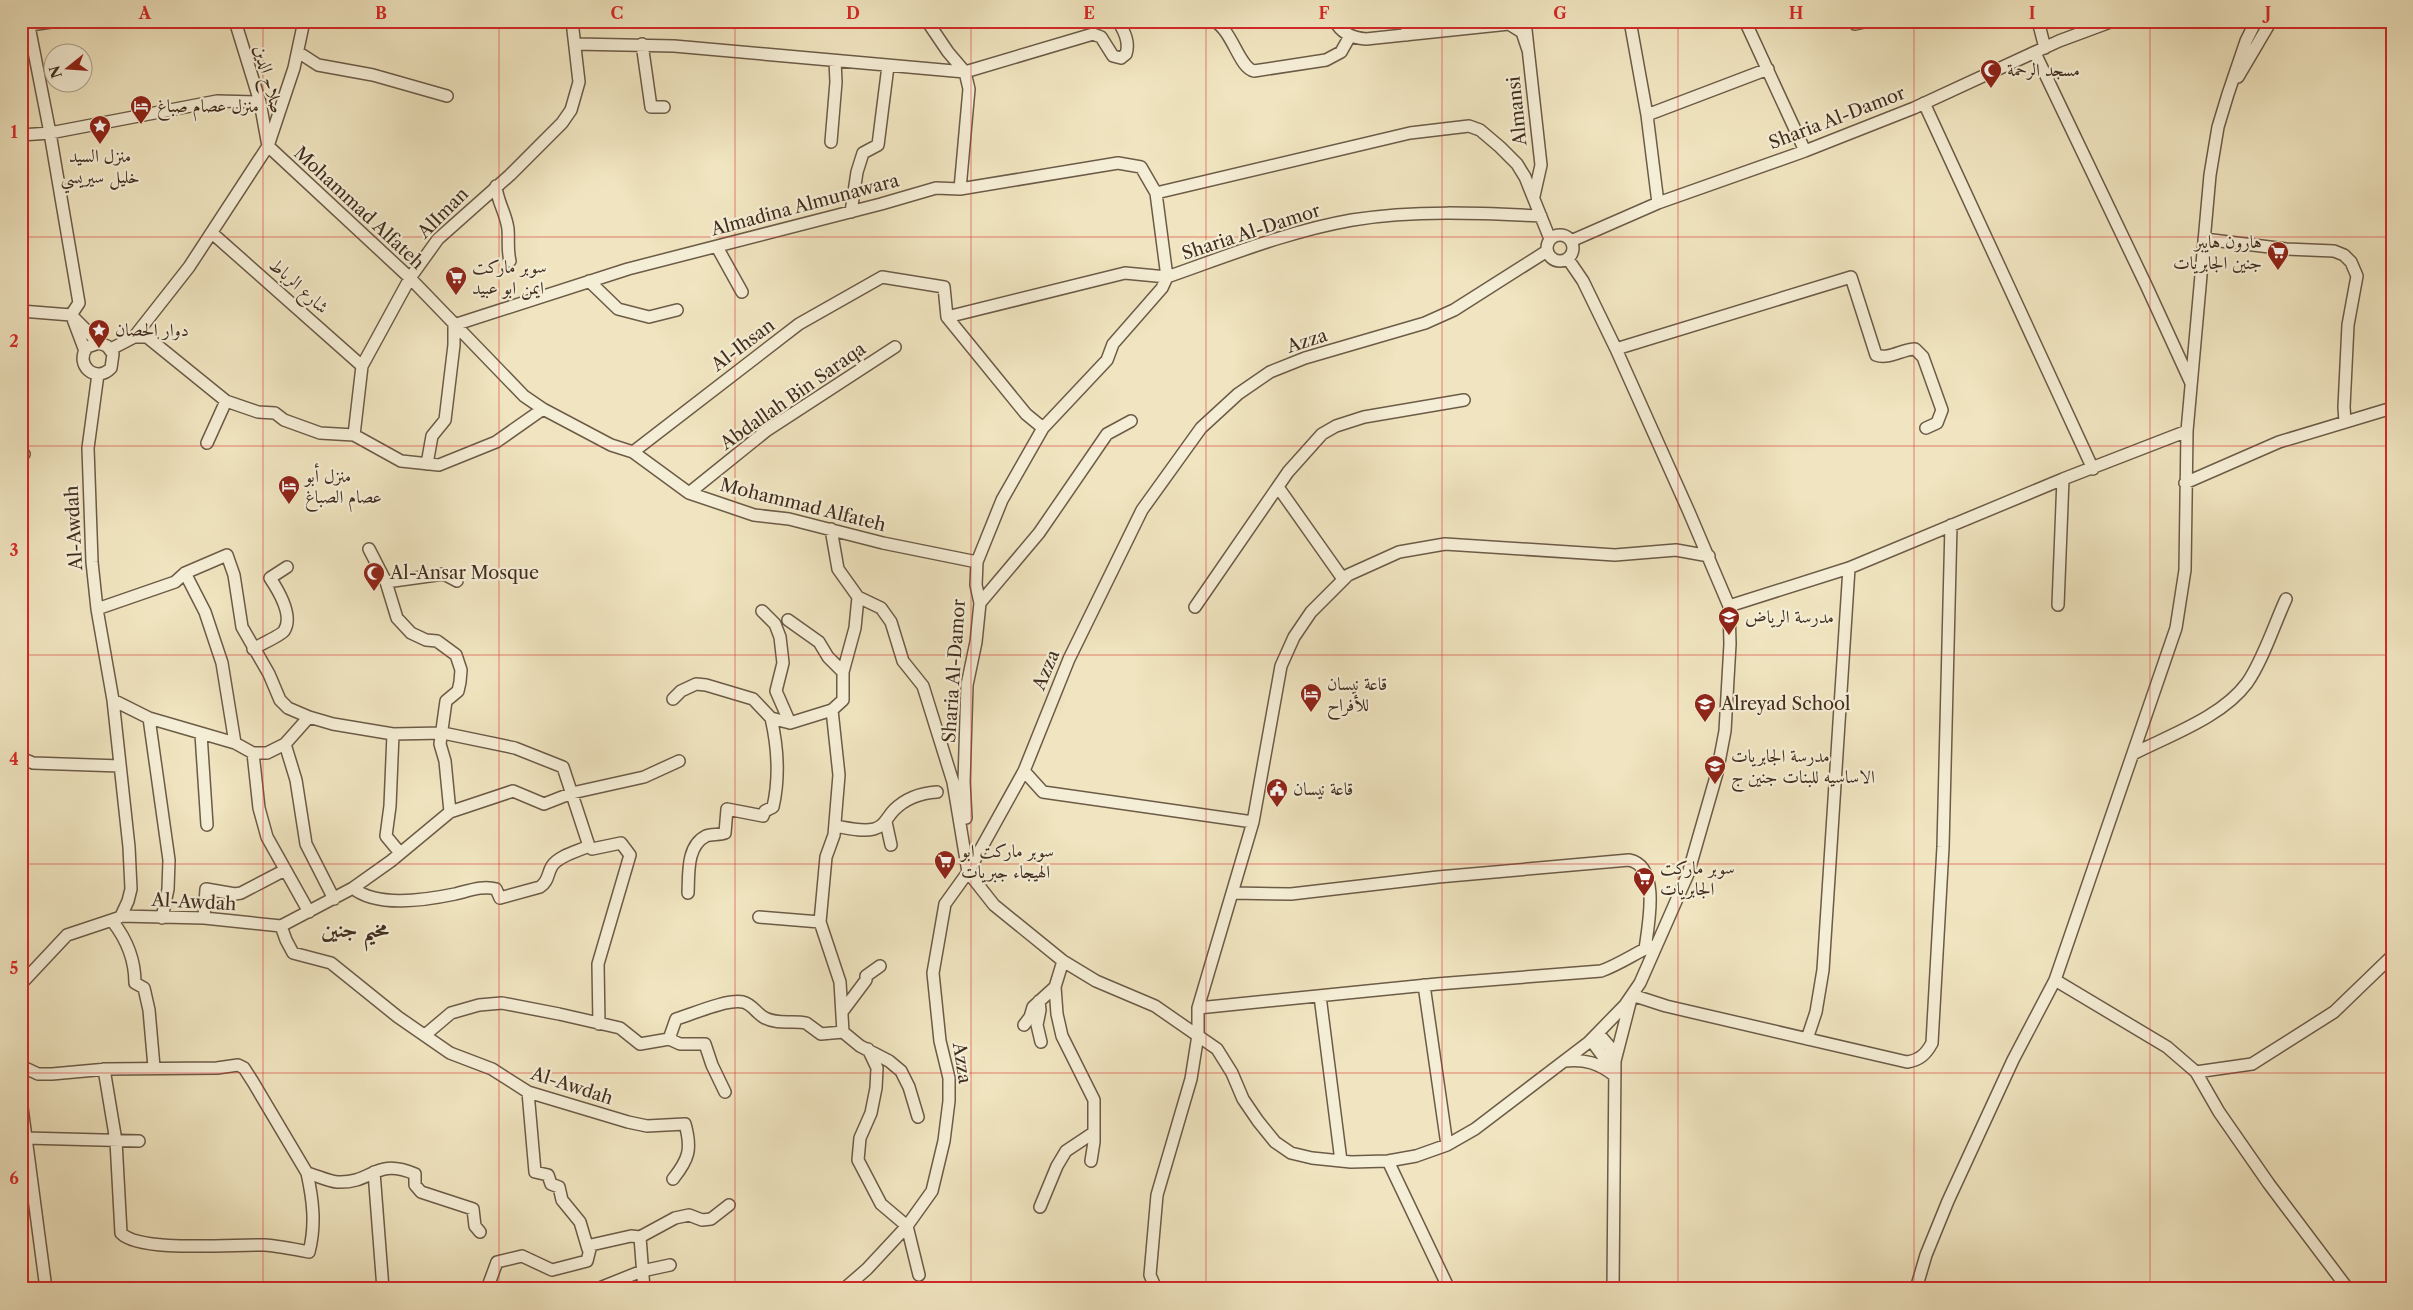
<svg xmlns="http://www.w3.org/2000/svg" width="2413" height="1310" font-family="'Libre Caslon Text',Amiri,serif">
	<rect width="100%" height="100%" fill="#f0e5c0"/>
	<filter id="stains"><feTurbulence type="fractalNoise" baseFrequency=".004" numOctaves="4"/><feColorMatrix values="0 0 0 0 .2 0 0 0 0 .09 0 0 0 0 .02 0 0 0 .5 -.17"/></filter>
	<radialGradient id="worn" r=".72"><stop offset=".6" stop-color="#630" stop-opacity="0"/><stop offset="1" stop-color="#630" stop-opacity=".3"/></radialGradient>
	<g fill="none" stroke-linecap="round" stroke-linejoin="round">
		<g stroke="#6c5b47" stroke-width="14">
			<path id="minor" d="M28 21 50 133 79 303 71 315
				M235 21 260 102 268 146 410 278 524 396 543 409 611 445 633 452 689 493 754 515 789 519 883 543 977 562
				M927 21 948 52 965 72 969 89 960 189
				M1214 21C1233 31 1239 68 1254 71L1326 60 1341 52 1350 36
				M1335 21C1341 33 1353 38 1366 39L1509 24 1522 32 1528 50
				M1407 21V35
				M1525 21 1541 165 1534 196
				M1630 21 1647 115 1658 203
				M1745 21 1805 151
				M2038 21 2045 48
				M1855 24 1869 21
				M23 26 58 21
				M575 44 674 46 965 72 1093 34 1101 37 1113 56 1121 58 1126 54C1130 42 1124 31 1118 21
				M642 44 651 107H664
				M298 52 318 65 373 75 447 96
				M2035 53 2146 285 2191 383
				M2238 77 2271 21
				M1924 103 2093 469
				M1647 115 1768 69
				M21 135 50 133 217 101 260 102
				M831 142 836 82 835 61
				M496 186C497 201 506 213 508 229 509 240 507 249 510 261
				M1156 193 1410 133 1469 126 1480 130 1500 147 1517 164 1525 177 1550 239
				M851 212 857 172 863 153 878 145 888 66
				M212 233 362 366
				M1547 248a13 13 0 1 1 26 0a13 13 0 1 1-26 0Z
				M2204 239 2286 249 2334 251 2344 255 2351 262 2357 276 2348 325 2344 407 2345 422
				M1571 241 1658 203 1805 151 1914 108 2059 41 2113 21
				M717 247 742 292
				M589 281 618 309 649 317 677 310
				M21 311 71 315
				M71 315 99 343 107 346 113 354 111 368C96 384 74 365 87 347L99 343
				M947 317 1026 414 1043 428 1002 500 977 562 976 585 980 603 976 642 967 685 964 782 966 818
				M947 317 1125 273 1167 277
				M73 319 85 351
				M134 337H147L226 401 258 412 275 413 284 420 320 433 354 435
				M111 349 134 337 189 267 268 146 294 68 304 21
				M1616 349 1851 277 1876 355C1889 360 1902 349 1915 349L1923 357 1942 410 1937 423 1926 428
				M98 374 88 448 92 562 97 609 113 700 129 847 131 889 128 901 121 916 204 918 281 926 286 940 293 953 331 963 398 1017 450 1053 492 1069 528 1092 628 1122 647 1126 685 1124C692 1149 689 1159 673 1179
				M543 409 496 442 439 465 401 461 354 435 362 366 410 278 438 239 510 175 562 123 571 110 579 82 572 21
				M1043 428 1107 360 1113 344 1162 288 1167 277C1227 256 1289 231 1352 220 1414 210 1479 213 1541 216
				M207 443 226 401
				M633 452 799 324 882 277 944 287 947 317
				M21 455 24 454
				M427 464 432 436 445 420 454 345V325L628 269 881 204 936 188 960 189 1118 163 1141 167 1156 193 1167 277
				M2185 483 2279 442 2392 408
				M1278 487 1343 579
				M689 493 766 431 895 347
				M831 529 838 569 858 597 881 608 891 622 903 661 923 686 953 782 968 872 994 905 1063 961 1096 981 1155 1006 1217 1049 1232 1073 1243 1099 1258 1121 1275 1142 1291 1153 1312 1158 1351 1162 1388 1161 1416 1156 1447 1145 1475 1129 1589 1042 1625 1005 1640 983 1688 874 1717 773 1725 731 1730 644 1729 606 1689 512 1616 349 1583 281 1568 259
				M369 549 386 582 397 618 411 633 426 640 437 641 456 655 461 670 460 682 458 691 446 701 440 744 445 761 450 812
				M185 573 205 612 222 663 235 743
				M386 582 444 574 457 581
				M858 597 855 628 843 672V700L832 710 839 775 834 835 826 857 820 922 840 982 843 1032 860 1046 889 1061 901 1071 909 1087 918 1117
				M980 603 1039 533 1107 434 1131 421
				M2058 605 2063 479
				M1729 606 1849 568 2063 479 2187 431
				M1195 607 1288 472 1322 434 1336 426 1364 417 1464 400
				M97 609 175 582 185 573 227 555 234 575 242 627 269 674 280 700 288 708 309 717 285 744 296 780 306 844 334 899
				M762 611 775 624 780 637 783 663 776 691 790 723
				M788 620 819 642 828 657 843 672
				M253 649C259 645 280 636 284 631 294 616 278 590 270 578L287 567
				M673 699 681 691 696 684 706 685 753 699 771 718 790 723 832 710
				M113 700 149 718 235 743 253 753H267L285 744
				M309 717 333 724 393 734 443 733 515 748 563 767 589 846 592 849 621 843 630 855 598 964 599 1024
				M149 718 169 860 168 889 162 918
				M201 734 207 825
				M393 734 390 806 386 836 400 853
				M253 753 259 808 267 837 309 912
				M2133 754C2170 735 2222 717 2247 683 2263 660 2274 625 2286 599
				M21 758 33 763 120 766
				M1024 771 1043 792 1253 822
				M886 822 891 845
				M835 826C847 828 862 832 874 829 885 826 887 817 894 810 905 799 921 793 937 792
				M353 888C377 908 426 900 455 894 468 891 483 885 496 889L500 898 540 887C549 881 547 874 552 866 558 856 578 851 589 846
				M688 893C689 875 686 846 706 836 711 834 720 835 725 833L727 809 763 816 765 811 773 807C780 776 778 748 771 718
				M1232 893 1291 894 1438 877 1629 860C1661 866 1648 926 1645 949
				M759 917 820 922
				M204 918 206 889 235 894 241 893 285 870
				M113 922C127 940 135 960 135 983L144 988 149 1010 154 1067
				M281 926 353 888 391 861 450 812 513 791 544 804 572 793 644 777 679 761
				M1063 961 1055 987 1057 1014 1062 1036 1094 1100V1142L1091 1161
				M2055 980 2167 1047 2196 1072 2219 1112 2269 1184 2348 1289
				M21 984 67 935 118 918
				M1424 985 1447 1145
				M1320 996 1341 1161
				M1039 1001 1040 1010 1037 1025 1041 1042
				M1198 1008 1437 984 1601 971C1618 965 1634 954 1651 946
				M842 1012 866 980V976L880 966
				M1024 1025 1030 1017 1033 1007 1055 987
				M1598 1033 1610 1047 1615 1061 1613 1289
				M425 1035 451 1013 479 1005 502 1003 559 1014 620 1028 640 1044 669 1039 676 1019C693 1014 726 999 743 1002 752 1004 757 1014 765 1018 778 1025 793 1020 806 1023L821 1034 843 1032
				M669 1039 680 1044H705L712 1065 725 1092
				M1807 1039 1816 1012 1823 970 1849 568
				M1591 1040 1613 1070
				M868 1049 877 1068 876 1088 871 1113 860 1138 858 1160 881 1204 907 1226 919 1275
				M1565 1061C1585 1059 1599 1063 1615 1076
				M1615 1061 1632 995 1666 1006 1907 1062C1920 1060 1926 1054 1932 1043L1943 847 1951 525
				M21 1066 38 1074H52L107 1069 217 1068 238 1065 244 1068 253 1082 307 1173C316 1175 327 1181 337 1182 373 1184 374 1157 415 1174V1185L421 1192 473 1209 475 1226 480 1232
				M104 1069 116 1141 121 1233C139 1253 235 1244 264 1245 279 1246 294 1249 309 1252 316 1225 313 1200 307 1173
				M2196 1072 2252 1064 2334 1012 2392 956
				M528 1092 535 1172 548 1175 551 1184 559 1187 562 1200 580 1222 588 1249
				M21 1100 46 1289
				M26 1138 139 1141
				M1388 1161 1449 1289
				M374 1172 383 1289
				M1040 1207 1057 1166 1066 1151 1093 1133
				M640 1237 644 1289
				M487 1289 497 1262 522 1256 552 1270 587 1261 591 1245 631 1236 640 1237 675 1218 689 1215 702 1220 711 1219 729 1205
				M597 1289 642 1271 670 1265
				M844 1289 867 1269 907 1226 932 1191 944 1141 949 1101V1078L940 1041 933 973 945 904 968 872 1024 771 1069 659 1142 510 1201 428 1238 394 1270 372 1305 358 1425 323 1454 310 1547 251
				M1156 1289 1150 1275 1157 1195 1191 1079 1198 1035V1008L1253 822 1281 666 1294 637 1311 612 1348 575 1399 552 1445 544 1615 555 1676 550 1709 556
				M1916 1289 1926 1255 1948 1201 2013 1060 2055 980 2176 628 2185 570 2187 431 2210 175 2218 127 2228 94 2246 41 2256 21"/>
		</g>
		<use href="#minor" stroke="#f5eed6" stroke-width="11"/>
	</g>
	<path fill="none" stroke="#d62828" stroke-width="1" stroke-opacity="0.55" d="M263 21V1289M499 21V1289M735 21V1289M971 21V1289M1206 21V1289M1442 21V1289M1678 21V1289M1914 21V1289M2150 21V1289M21 237H2392M21 446H2392M21 655H2392M21 864H2392M21 1073H2392"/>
	<defs>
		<g id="mosque-pin" transform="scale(1.125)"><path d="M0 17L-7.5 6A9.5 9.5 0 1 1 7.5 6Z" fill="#8f2418" stroke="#f5eed6"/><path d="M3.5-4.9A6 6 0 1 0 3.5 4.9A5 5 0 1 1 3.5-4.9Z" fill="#fff"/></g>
		<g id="hotel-pin" transform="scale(1.125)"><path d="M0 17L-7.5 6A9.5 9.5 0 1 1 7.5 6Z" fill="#8f2418" stroke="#f5eed6"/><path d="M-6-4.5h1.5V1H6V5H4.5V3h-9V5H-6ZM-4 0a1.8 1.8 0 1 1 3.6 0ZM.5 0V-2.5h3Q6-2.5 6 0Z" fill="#fff"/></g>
		<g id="sight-pin" transform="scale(1.125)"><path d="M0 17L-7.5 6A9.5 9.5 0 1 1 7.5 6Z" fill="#8f2418" stroke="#f5eed6"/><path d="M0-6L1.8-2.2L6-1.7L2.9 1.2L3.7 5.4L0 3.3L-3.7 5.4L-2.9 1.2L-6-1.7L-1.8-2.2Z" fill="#fff"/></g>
		<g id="supermarket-pin" transform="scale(1.125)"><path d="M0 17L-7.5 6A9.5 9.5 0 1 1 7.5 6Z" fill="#8f2418" stroke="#f5eed6"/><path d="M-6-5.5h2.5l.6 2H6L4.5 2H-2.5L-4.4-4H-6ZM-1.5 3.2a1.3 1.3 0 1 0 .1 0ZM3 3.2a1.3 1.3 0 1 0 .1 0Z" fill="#fff"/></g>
		<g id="school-pin" transform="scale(1.125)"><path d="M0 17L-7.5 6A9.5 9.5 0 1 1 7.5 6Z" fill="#8f2418" stroke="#f5eed6"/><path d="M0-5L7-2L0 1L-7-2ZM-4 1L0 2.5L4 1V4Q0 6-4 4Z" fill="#fff"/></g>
		<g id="civic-pin" transform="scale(1.125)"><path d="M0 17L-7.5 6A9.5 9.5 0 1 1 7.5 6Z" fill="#8f2418" stroke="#f5eed6"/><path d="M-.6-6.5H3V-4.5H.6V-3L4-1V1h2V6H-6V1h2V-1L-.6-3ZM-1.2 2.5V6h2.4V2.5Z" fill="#fff"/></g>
	</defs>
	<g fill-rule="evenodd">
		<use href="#mosque-pin" x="1991" y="70"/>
		<use href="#hotel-pin" x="141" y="106"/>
		<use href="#sight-pin" x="100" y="126"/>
		<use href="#supermarket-pin" x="2278" y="252"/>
		<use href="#supermarket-pin" x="456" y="277"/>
		<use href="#sight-pin" x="99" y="330"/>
		<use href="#hotel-pin" x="289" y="486"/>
		<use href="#mosque-pin" x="374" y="573"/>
		<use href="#school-pin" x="1729" y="617"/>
		<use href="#hotel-pin" x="1311" y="694"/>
		<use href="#school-pin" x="1705" y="704"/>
		<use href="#school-pin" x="1715" y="766"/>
		<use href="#civic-pin" x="1277" y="789"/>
		<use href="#supermarket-pin" x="945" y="861"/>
		<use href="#supermarket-pin" x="1644" y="878"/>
	</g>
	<g text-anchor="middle" stroke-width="4.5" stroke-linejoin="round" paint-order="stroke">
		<g font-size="18" fill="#402d1f" stroke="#f5eed6" text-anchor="start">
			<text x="2007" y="76">مسجد الرحمة</text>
			<text x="157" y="112">منزل عصام صباغ</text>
			<text x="100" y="162" text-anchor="middle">منزل السيد<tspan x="100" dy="21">خليل سيريسي</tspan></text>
			<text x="2262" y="248" text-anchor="end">هارون هايبر<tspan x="2262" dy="21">جنين الجابريات</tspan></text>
			<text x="472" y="273">سوبر ماركت<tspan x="472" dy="21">ايمن ابو عبيد</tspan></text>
			<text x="115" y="336">دوار الحصان</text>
			<text x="305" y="482">منزل أبو<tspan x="305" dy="21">عصام الصباغ</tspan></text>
			<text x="390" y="579">Al-Ansar Mosque</text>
			<text x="1745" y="623">مدرسة الرياض</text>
			<text x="1327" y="690">قاعة نيسان<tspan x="1327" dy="21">للأفراح</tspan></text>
			<text x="1721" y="710">Alreyad School</text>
			<text x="1731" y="762">مدرسة الجابريات<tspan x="1731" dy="21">الاساسيه للبنات جنين ج</tspan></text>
			<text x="1293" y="795">قاعة نيسان</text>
			<text x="961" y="857">سوبر ماركت ابو<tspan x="961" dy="21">الهيجاء جبريات</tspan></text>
			<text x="1660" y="874">سوبر ماركت<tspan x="1660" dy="21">الجابريات</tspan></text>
		</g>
		<g font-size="18" fill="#402d1f" stroke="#f5eed6">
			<text transform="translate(269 79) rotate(75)" y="6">صلاح الدين</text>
			<text transform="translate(1517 111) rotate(-96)" y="6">Almansi</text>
			<text transform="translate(1837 118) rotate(-21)" y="6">Sharia Al-Damor</text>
			<text transform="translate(805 205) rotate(-15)" y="6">Almadina Almunawara</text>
			<text transform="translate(359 208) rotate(43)" y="6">Mohammad Alfateh</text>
			<text transform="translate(443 213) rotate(-45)" y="6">AlIman</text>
			<text transform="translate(1251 232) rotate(-18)" y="6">Sharia Al-Damor</text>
			<text transform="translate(299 286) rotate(42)" y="6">شارع الرباط</text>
			<text transform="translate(1307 341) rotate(-18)" y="6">Azza</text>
			<text transform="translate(743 345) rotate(-37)" y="6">Al-Ihsan</text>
			<text transform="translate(793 396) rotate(-35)" y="6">Abdallah Bin Saraqa</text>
			<text transform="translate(803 505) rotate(14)" y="6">Mohammad Alfateh</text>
			<text transform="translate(74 528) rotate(-93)" y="6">Al-Awdah</text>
			<text transform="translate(1046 670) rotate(-67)" y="6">Azza</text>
			<text transform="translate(954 671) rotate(-86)" y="6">Sharia Al-Damor</text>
			<text transform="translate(194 902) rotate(3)" y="6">Al-Awdah</text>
			<text transform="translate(962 1063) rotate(81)" y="6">Azza</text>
			<text transform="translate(572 1086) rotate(18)" y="6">Al-Awdah</text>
		</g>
		<g font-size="22" font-weight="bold" fill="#402d1f" stroke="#f5eed6">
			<text x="355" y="937">مخيم جنين</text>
		</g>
	</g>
	<rect width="2413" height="1310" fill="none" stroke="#f0e5c0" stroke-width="55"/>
	<g transform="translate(68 68) rotate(253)"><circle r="24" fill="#f5eed6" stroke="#ada18d"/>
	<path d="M0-4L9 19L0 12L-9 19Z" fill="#8f2418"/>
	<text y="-8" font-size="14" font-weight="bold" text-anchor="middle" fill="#402d1f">N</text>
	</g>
	<rect x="28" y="28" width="2358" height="1254" fill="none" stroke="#d62828" stroke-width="2"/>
	<g font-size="16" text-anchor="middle" font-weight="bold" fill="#d62828">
		<text x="145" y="19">A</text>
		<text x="381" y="19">B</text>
		<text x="617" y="19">C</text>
		<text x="853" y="19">D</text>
		<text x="1089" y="19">E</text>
		<text x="1324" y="19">F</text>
		<text x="1560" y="19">G</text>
		<text x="1796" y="19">H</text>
		<text x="2032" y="19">I</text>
		<text x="2268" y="19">J</text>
		<text x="14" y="138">1</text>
		<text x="14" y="347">2</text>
		<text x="14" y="556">3</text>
		<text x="14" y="765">4</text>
		<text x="14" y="974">5</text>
		<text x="14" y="1184">6</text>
	</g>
	<rect width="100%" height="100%" filter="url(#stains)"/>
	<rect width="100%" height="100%" fill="url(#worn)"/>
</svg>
